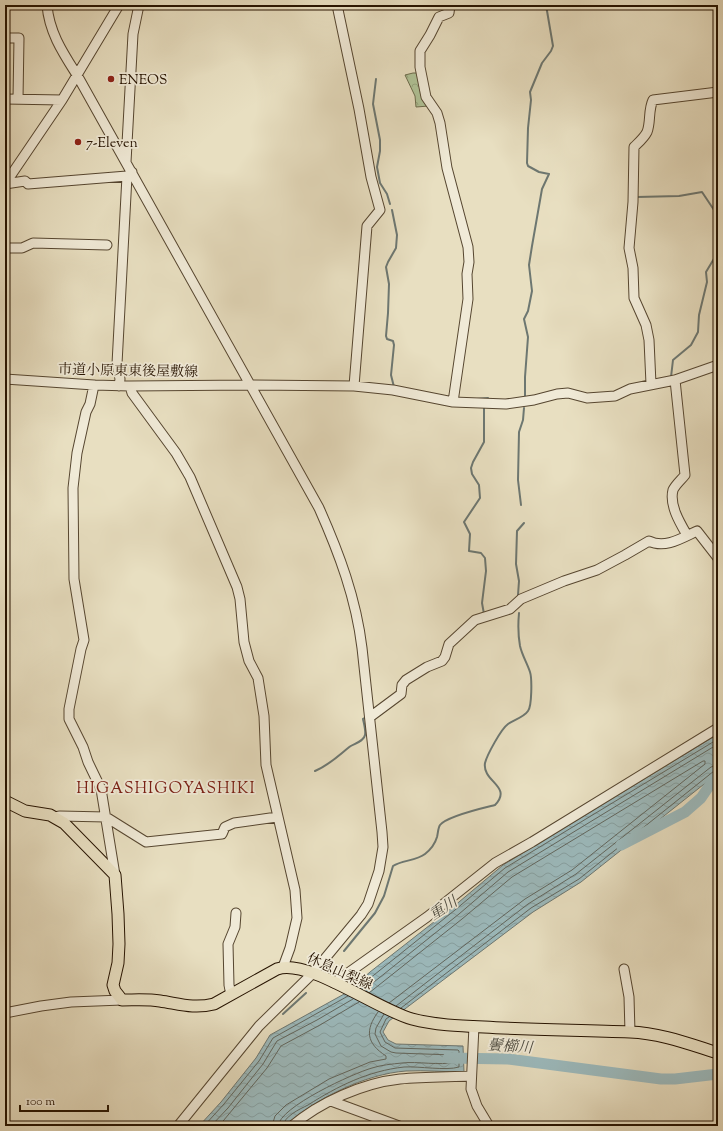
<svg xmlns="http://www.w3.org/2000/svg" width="723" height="1131" font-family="'Sorts Mill Goudy','Noto Serif JP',serif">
	<defs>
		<pattern id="forest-crowns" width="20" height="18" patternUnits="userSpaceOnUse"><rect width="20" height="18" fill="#b0c397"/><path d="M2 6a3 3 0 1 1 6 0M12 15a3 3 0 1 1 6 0" fill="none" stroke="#97a780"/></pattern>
		<pattern id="water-waves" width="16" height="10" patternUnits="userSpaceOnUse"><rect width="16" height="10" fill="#9cbabd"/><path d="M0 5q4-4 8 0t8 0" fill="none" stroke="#869fa1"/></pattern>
	</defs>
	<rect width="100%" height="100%" fill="#e8dfc1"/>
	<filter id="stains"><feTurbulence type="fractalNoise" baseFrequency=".005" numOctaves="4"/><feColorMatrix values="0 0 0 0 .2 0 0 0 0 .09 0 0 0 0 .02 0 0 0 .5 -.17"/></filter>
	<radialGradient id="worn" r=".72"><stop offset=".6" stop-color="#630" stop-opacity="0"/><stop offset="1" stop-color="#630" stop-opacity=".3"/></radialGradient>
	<path fill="url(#forest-crowns)" stroke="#6b6b4c" d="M413 73H419L429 106 416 107 415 96 405 75Z"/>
	<path fill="url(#water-waves)" stroke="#6d7771" d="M718 734V773L581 882 533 912 389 1021 383 1032 388 1040 396 1044 463 1046 464 1072C444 1072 425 1070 406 1071 365 1074 315 1099 285 1126H199L221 1102 256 1058 270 1035 346 993 370 972 453 907 503 865Z"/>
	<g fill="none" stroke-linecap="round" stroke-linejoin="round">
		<path stroke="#61665e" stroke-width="1" d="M359 987 455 910 505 868 718 739
			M364 990 459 914 508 872 718 744
			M369 993 462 919 512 877 703 761H705V764L572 870 525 899 389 1003
			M396 1006 528 904 576 874 711 767 718 765
			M401 1008 531 908 579 879 714 771 718 770
			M204 1126 224 1104 259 1061 273 1038 348 996
			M211 1126 228 1108 263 1064 277 1041 317 1020 353 999
			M219 1126 267 1068 281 1046 320 1025 359 1002
			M272 1126 275 1116 286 1105 329 1079 370 1062 386 1059V1056C366 1043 365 1030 378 1012
			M278 1126C279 1107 354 1073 372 1068 381 1065 392 1064 402 1063 417 1061 441 1066 454 1062V1056L453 1055 396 1053 391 1052 381 1046 375 1034 376 1028 384 1014
			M283 1126C284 1116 300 1109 308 1105 338 1086 368 1071 404 1067 419 1066 446 1071 459 1067V1051L458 1050 395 1048 385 1042 380 1032 386 1019 389 1017"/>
		<path stroke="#6d7771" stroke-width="2" d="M376 79 373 104 380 140V151L377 167 380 183 387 194 390 204
			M637 197 679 196 702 192 716 213 718 214
			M392 210 397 235 396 248 388 262 386 267 389 284 388 313 386 336 387 339 393 341 394 345 391 375 394 387
			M671 377 673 360 691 345 698 332 699 315 707 282 706 272 718 252
			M525 398V377L528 337 524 319 528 311 532 291 529 265 532 246 542 189 549 174 539 172 528 166 527 163 528 128 531 100 530 92 542 63 551 51 553 46 546 5
			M477 399 488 398
			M484 408V442L473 462 471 468 472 474 479 485 480 498 464 522 470 534 469 551 481 553 485 558 486 571 482 603 484 614
			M521 505 518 480 519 432 523 420 524 408
			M518 595 519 581 516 564 517 531 524 523
			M315 771C329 765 337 757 348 748 352 744 364 742 365 735 366 731 364 724 363 719L365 718
			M344 951 375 913 384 896 393 866C402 860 416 861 425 854 430 850 435 844 437 837 438 833 438 828 440 825 447 816 483 808 495 805 513 786 482 782 485 763 487 755 501 729 508 724 514 720 524 717 528 711 532 706 532 678 530 672 527 663 522 655 520 646 518 635 518 624 519 613
			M283 1014 306 993"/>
		<path stroke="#9cbabd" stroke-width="11" d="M621 845 685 812 701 798 714 779 718 776
			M448 1058 508 1059 661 1079H675L718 1074"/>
		<g stroke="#564630" stroke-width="11">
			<path id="minor" d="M47 5C49 32 63 53 77 75L319 508C339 553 356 598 362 648L382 832 383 847 379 871 368 904 361 915 313 973 259 1026 178 1126
				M337 5 359 109 371 177 380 210 367 226 354 386
				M450 5 449 13 439 17 430 35 420 51V67L426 97 437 113 440 123 447 168 468 247 469 262 467 274 468 299 453 402
				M5 38H19L18 99
				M5 99 62 100
				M126 162 133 34 139 5
				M5 184 62 100 119 5
				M5 184 25 181 28 184 127 176
				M5 248H22L33 243 107 245
				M5 379 94 385 130 386 250 385 354 386 393 390 453 402 506 404 534 400 557 394 568 393 587 398 615 396 630 389 675 380 718 365
				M675 380 685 475C682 479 675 485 673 490 669 505 680 523 687 535
				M651 384 649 340 646 325 634 298 633 268 629 248 633 202 634 147C638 143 644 138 647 132 651 122 648 110 653 100L718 92
				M94 385 90 404 86 412 77 453 73 488 74 579 84 640 81 649 69 709V719L83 747 88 762 101 789 115 875
				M119 386 120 379 117 364 127 176 132 172
				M130 386 132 393 176 453 190 477 237 587 240 599 244 642 249 661 258 678 264 716 266 765 295 890 297 918 290 948 283 967
				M370 717 401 694 402 685 406 680 427 667 442 661 445 657 449 644 475 620 510 609 521 599 564 581 597 570 625 555 649 541C665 549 682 538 697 531L718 558
				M54 817 60 816 106 817 146 842 222 834 225 827 234 823 277 817
				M624 969 629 997 630 1032
				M334 983 427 917 495 863 532 842 718 728
				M231 995 229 985 228 944 235 927 236 913
				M5 1013 41 1006 71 1002 122 1000
				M474 1026 471 1089 477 1106 489 1126
				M331 1101 399 1126
				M292 1126C320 1102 363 1083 400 1079 424 1077 448 1077 471 1076"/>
		</g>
		<g stroke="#261300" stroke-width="13">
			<path id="major" d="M5 801 25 811 50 815 64 823 115 875 118 914 119 944 118 963 113 985 115 991 122 1000C135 1000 148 999 160 1001 180 1004 194 1009 214 1004L277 969C308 958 378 1010 412 1019 435 1025 459 1026 484 1027 532 1030 581 1030 630 1032 660 1033 689 1044 718 1053"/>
		</g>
		<use href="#minor" stroke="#f0ead7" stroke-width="9"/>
		<use href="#major" stroke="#e8dfc1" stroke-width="11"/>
	</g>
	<g fill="#8f2418" stroke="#f0ead7" stroke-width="1.5">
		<circle cx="111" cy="79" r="4"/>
		<circle cx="78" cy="142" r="4"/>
	</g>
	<g text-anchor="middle" stroke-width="3.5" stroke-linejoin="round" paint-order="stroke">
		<g font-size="14" fill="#261300" stroke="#f0ead7" text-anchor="start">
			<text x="119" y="84">ENEOS</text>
			<text x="86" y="147">7-Eleven</text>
		</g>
		<g font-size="14" fill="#261300" stroke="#f0ead7">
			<text transform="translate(128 370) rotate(1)" y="5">市道小原東東後屋敷線</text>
			<text transform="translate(340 971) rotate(24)" y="5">休息山梨線</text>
		</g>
		<g font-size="15" font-style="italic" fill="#4f4d42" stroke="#f0ead7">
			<text transform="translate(443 908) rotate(-33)" y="5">重川</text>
			<text transform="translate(510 1046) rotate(4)" y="5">鬢櫛川</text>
		</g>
		<g font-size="16" letter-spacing="1" fill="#7a1f14" stroke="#f0ead7">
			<text x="166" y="793">HIGASHIGOYASHIKI</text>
		</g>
	</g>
	<rect width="723" height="1131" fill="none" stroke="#e8dfc1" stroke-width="20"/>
	<rect x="6" y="6" width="711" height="1119" fill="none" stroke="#261300" stroke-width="2"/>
	<rect x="10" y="10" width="703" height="1111" fill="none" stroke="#261300"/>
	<path d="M20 1105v6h88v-6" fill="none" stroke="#261300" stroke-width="2"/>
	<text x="26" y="1105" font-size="12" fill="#261300" stroke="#f0ead7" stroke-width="3" paint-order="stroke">100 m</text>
	<rect width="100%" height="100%" filter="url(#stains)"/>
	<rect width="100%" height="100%" fill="url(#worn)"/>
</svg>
